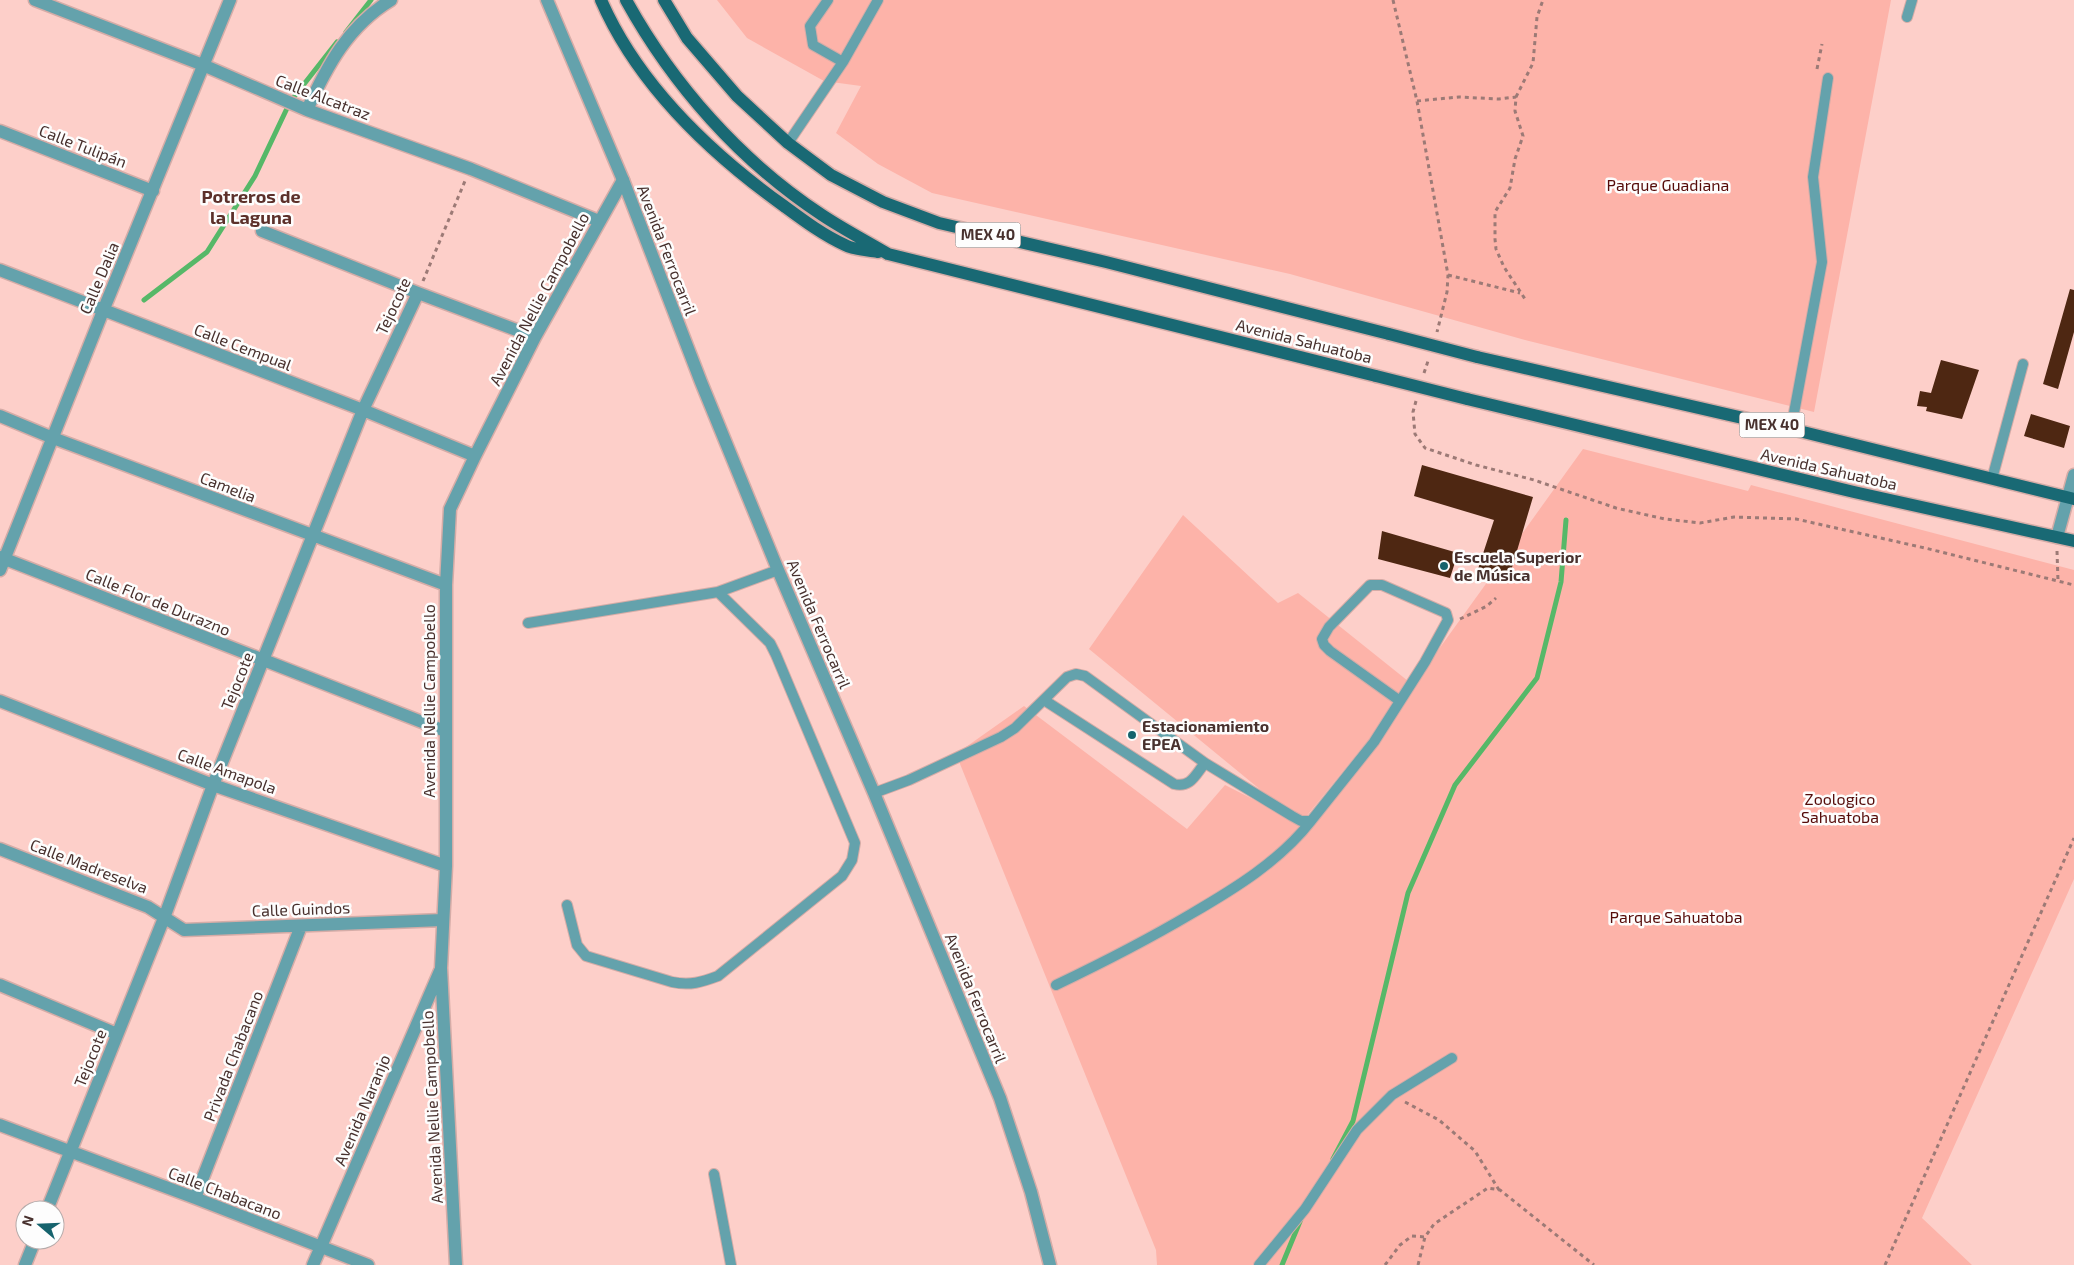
<svg xmlns="http://www.w3.org/2000/svg" width="2074" height="1265" font-family="'Exo 2',sans-serif">
	<rect width="100%" height="100%" fill="#fdcfc9"/>
	<path fill="#fdb3a9" d="M717 0H1891L1814 412 1525 340 1290 274 932 193 878 164 836 133 861 86 824 81 747 38Z
		M1583 449 1748 491 1751 485 2074 570V879L1922 1218 1972 1265H1157L1156 1250 956 754 1024 706 1187 829 1225 785 1310 828 1400 701 1301 823 1089 649 1183 515 1278 603 1298 593 1413 685Z"/>
	<g fill="none" stroke-linecap="round" stroke-linejoin="round">
		<path stroke="#56b868" stroke-width="5" d="M346 32 371 0
			M144 300 207 252 255 176 290 102 337 42
			M1333 1159 1353 1121 1408 893 1455 785 1537 678 1561 582 1566 520
			M1282 1265 1301 1219"/>
	</g>
	<path fill="#4e2712" d="M2070 289 2074 290V332L2058 389 2043 384Z
		M1941 360 1979 370 1962 419 1926 411 1927 407 1917 406 1920 391 1931 393Z
		M2031 414 2070 426 2064 448 2024 436Z
		M1422 465 1533 497 1508 581 1478 569 1494 520 1414 496Z
		M1382 531 1458 553 1450 578 1378 559Z"/>
	<g fill="none" stroke-linecap="round" stroke-linejoin="round">
		<g stroke="#d5aca7" stroke-width="12">
			<path id="service" d="M828 0 810 26 813 45 843 62
				M1907 17 1912 0
				M788 143 843 62 878 0
				M1791 429 1822 262 1813 177 1828 78
				M1992 479 2023 364
				M528 623 718 592 778 570
				M1044 700 1174 784C1191 788 1195 775 1205 763
				M874 793 909 780 1001 737 1015 728 1067 677 1076 674 1085 676 1205 763 1292 816 1301 821H1311L1374 742 1425 662 1448 620 1446 613 1382 585H1370L1329 627 1322 639 1324 645 1330 651 1400 701
				M567 905 577 945 586 956 672 982C690 986 702 982 718 976L842 876 852 860 855 843 776 655 770 643 718 592
				M1056 985C1102 963 1147 940 1191 914 1234 889 1280 861 1311 821
				M714 1174 731 1265
				M1259 1265 1305 1209 1357 1130 1392 1095 1452 1058"/>
		</g>
		<g stroke="#d5aca7" stroke-width="15">
			<path id="minor" d="M35 0 203 65 307 110 471 169 599 221
				M307 110C327 66 348 26 391 0
				M0 131 153 191
				M262 231 418 293 535 337
				M0 270 363 410 475 456
				M0 416 53 438 446 585
				M2057 537 2074 475
				M0 557 445 731
				M0 570 103 311 230 0
				M0 701 213 785 446 866
				M0 849 148 907 184 930 443 920
				M0 985 117 1034
				M0 1125 195 1198 368 1265
				M195 1198 301 926
				M47 1210 164 918 213 785 363 410 418 293
				M25 1265 35 1240
				M313 1265 440 971
				M456 1265 441 968 446 866V585L450 509 475 456 535 337 623 180"/>
		</g>
		<g stroke="#d5aca7" stroke-width="15">
			<path id="tertiary" d="M547 0 623 180 701 382 778 570 874 793 1000 1098 1031 1192 1050 1265"/>
		</g>
		<g stroke="#d5aca7" stroke-width="15">
			<path id="primary" d="M601 0C638 85 710 153 784 206 803 220 823 235 845 245 854 250 868 250 878 252
				M626 0C673 85 740 161 822 215 843 229 866 241 888 254L1376 376
				M664 0 687 38 737 96 788 143 831 175 883 202 939 223 1106 262 1389 334
				M1477 357 1791 429 2074 499
				M1467 399 1854 492 2074 541"/>
		</g>
		<path stroke="#9c7a76" stroke-width="3" stroke-dasharray="4 4" stroke-linecap="butt" d="M1393 0 1417 101 1448 275 1447 292 1437 332
			M1817 69 1822 44
			M1516 97 1533 63 1537 17 1543 0
			M1417 101 1459 97 1499 99 1516 97 1515 111 1523 136 1515 159 1510 188 1495 212V239L1496 249 1504 267 1525 299
			M1448 275 1520 293
			M423 281 465 181
			M1424 373 1429 358
			M1416 401 1413 412 1415 434 1425 448 1476 465 1534 480 1616 508 1665 519 1700 523 1734 517 1796 519 1925 548 2074 585
			M2057 551 2058 581
			M1460 619 1487 606 1496 598
			M1405 1102 1439 1120 1475 1151 1499 1190
			M1385 1265 1400 1245 1412 1236 1425 1237
			M1418 1265 1425 1237 1434 1224 1488 1188 1500 1190 1594 1265
			M1885 1265 2074 838"/>
		<use href="#service" stroke="#64a2ac" stroke-width="10"/>
		<use href="#minor" stroke="#64a2ac" stroke-width="12"/>
		<use href="#tertiary" stroke="#64a2ac" stroke-width="12"/>
		<use href="#primary" stroke="#196974" stroke-width="12"/>
		<g stroke="#d5aca7" stroke-width="15" stroke-linecap="butt">
			<path id="primary-bridge" d="M1389 334 1477 357
				M1376 376 1467 399"/>
		</g>
		<use href="#primary-bridge" stroke="#196974" stroke-width="12"/>
	</g>
	<g fill="#16636d" stroke="#fdfdfd" stroke-width="2">
		<circle cx="1444" cy="566" r="5"/>
		<circle cx="1132" cy="735" r="5"/>
	</g>
	<g text-anchor="middle" stroke-width="5" stroke-linejoin="round" paint-order="stroke">
		<g fill="#fdfdfd" stroke="#7e6e6c" stroke-width="1">
			<rect x="955.5" y="222.5" width="65" height="25" rx="4"/>
			<rect x="1739.5" y="412.5" width="65" height="25" rx="4"/>
		</g>
		<g font-size="15" font-weight="bold" fill="#48312e">
			<text x="988" y="240">MEX 40</text>
			<text x="1772" y="430">MEX 40</text>
		</g>
		<g font-size="16" fill="#48312e" stroke="#fdfdfd">
			<text transform="translate(323 97) rotate(21)" y="6">Calle Alcatraz</text>
			<text transform="translate(83 146) rotate(21)" y="6">Calle Tulipán</text>
			<text transform="translate(667 250) rotate(69)" y="6">Avenida Ferrocarril</text>
			<text transform="translate(99 278) rotate(-67)" y="6">Calle Dalia</text>
			<text transform="translate(539 299) rotate(-62)" y="6">Avenida Nellie Campobello</text>
			<text transform="translate(393 306) rotate(-65)" y="6">Tejocote</text>
			<text transform="translate(1304 341) rotate(14)" y="6">Avenida Sahuatoba</text>
			<text transform="translate(243 347) rotate(21)" y="6">Calle Cempual</text>
			<text transform="translate(1829 469) rotate(13)" y="6">Avenida Sahuatoba</text>
			<text transform="translate(228 487) rotate(21)" y="6">Camelia</text>
			<text transform="translate(158 602) rotate(22)" y="6">Calle Flor de Durazno</text>
			<text transform="translate(819 624) rotate(67)" y="6">Avenida Ferrocarril</text>
			<text transform="translate(237 681) rotate(-68)" y="6">Tejocote</text>
			<text transform="translate(429 701) rotate(-90)" y="6">Avenida Nellie Campobello</text>
			<text transform="translate(227 771) rotate(20)" y="6">Calle Amapola</text>
			<text transform="translate(89 866) rotate(21)" y="6">Calle Madreselva</text>
			<text transform="translate(301 909) rotate(-2)" y="6">Calle Guindos</text>
			<text transform="translate(976 998) rotate(68)" y="6">Avenida Ferrocarril</text>
			<text transform="translate(233 1056) rotate(-69)" y="6">Privada Chabacano</text>
			<text transform="translate(90 1058) rotate(-68)" y="6">Tejocote</text>
			<text transform="translate(432 1107) rotate(-93)" y="6">Avenida Nellie Campobello</text>
			<text transform="translate(362 1110) rotate(-67)" y="6">Avenida Naranjo</text>
			<text transform="translate(225 1193) rotate(21)" y="6">Calle Chabacano</text>
		</g>
		<g font-size="16" fill="#560c0a" stroke="#fdfdfd">
			<text x="1668" y="191">Parque Guadiana</text>
			<text x="1840" y="805">Zoologico<tspan x="1840" dy="18">Sahuatoba</tspan></text>
			<text x="1676" y="923">Parque Sahuatoba</text>
		</g>
		<g font-size="16" font-weight="bold" fill="#48312e" stroke="#fdfdfd" text-anchor="start">
			<text x="1454" y="563">Escuela Superior<tspan x="1454" dy="18">de Música</tspan></text>
			<text x="1142" y="732">Estacionamiento<tspan x="1142" dy="18">EPEA</tspan></text>
		</g>
		<g font-size="18" font-weight="bold" fill="#5c302a" stroke="#fdfdfd">
			<text x="251" y="203">Potreros de<tspan x="251" dy="21">la Laguna</tspan></text>
		</g>
	</g>
	<g transform="translate(40 1225) rotate(289)"><circle r="24" fill="#fdfdfd" stroke="#b5abaa"/>
	<path d="M0-4L9 19L0 12L-9 19Z" fill="#16636d"/>
	<text y="-8" font-size="14" font-weight="bold" text-anchor="middle" fill="#48312e">N</text>
	</g>
</svg>
